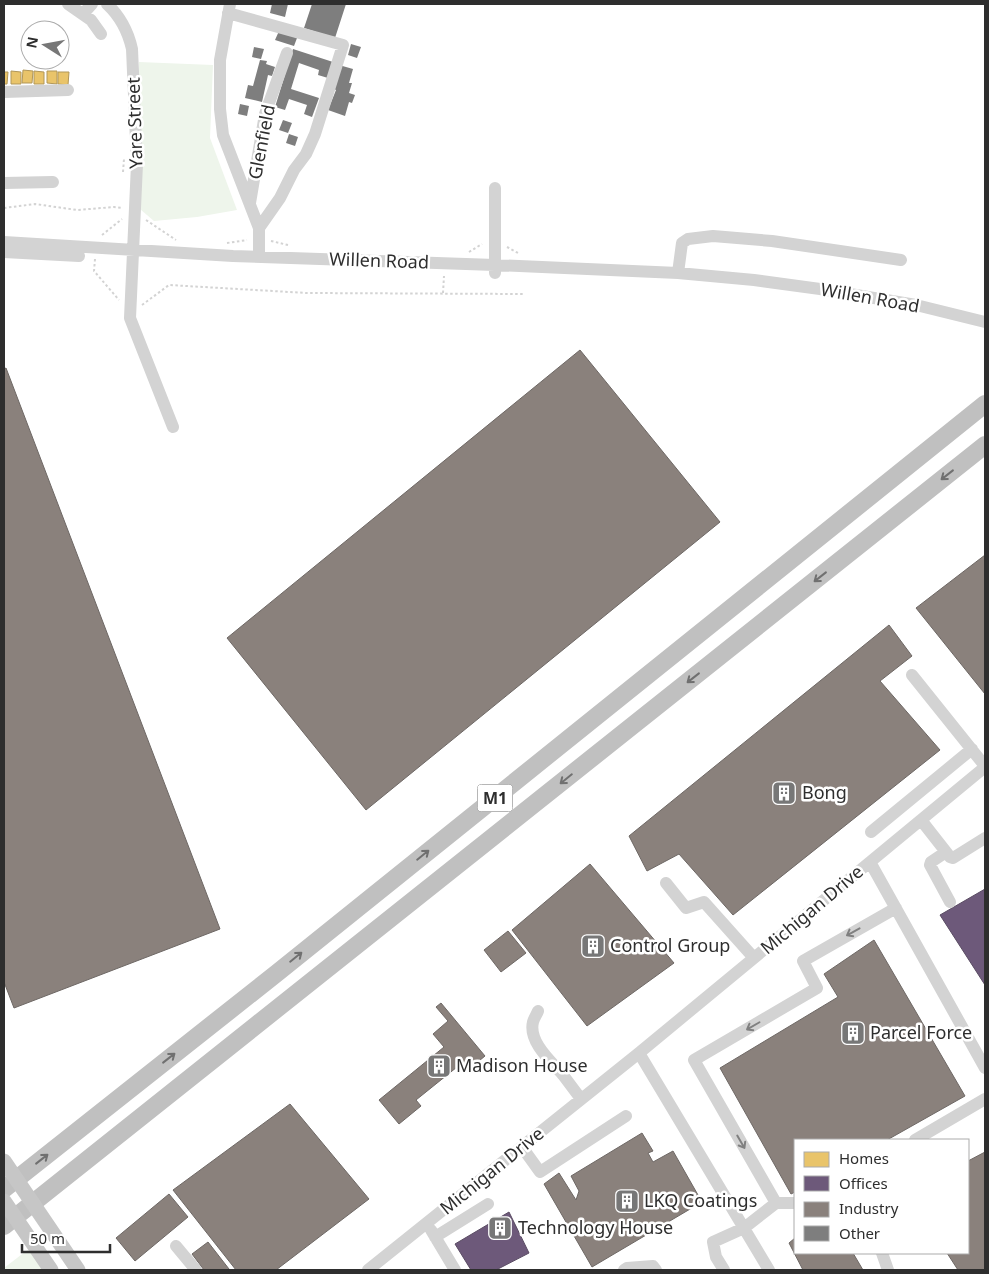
<svg xmlns="http://www.w3.org/2000/svg" width="989" height="1274" font-family="'Noto Sans',sans-serif">
	<rect width="100%" height="100%" fill="#fff"/>
	<path fill="#eef5eb" d="M139 62 213 65 210 138 237 210 197 217 154 221 140 209Z
		M34 1245 51 1270H4V1268Z"/>
	<path fill="#e9c46a" stroke="#b19758" d="M23 70 33 71 32 83H22Z
		M11 71 21 72V84H11Z
		M34 71 44 72V84H34Z
		M47 71H57V84L47 83Z
		M4 72H8L7 84H4Z
		M58 72H69L68 85 58 84Z"/>
	<path fill="#6d597a" stroke="#5a4c63" d="M985 889V985L940 915Z
		M509 1212 529 1253 496 1270H471L455 1244Z"/>
	<path fill="#8a817c" stroke="#6e6865" d="M580 350 720 522 366 810 227 638Z
		M6 368 220 929 14 1008 4 982V369Z
		M985 555V694L916 608Z
		M889 625 912 656 880 681 940 750 733 915 679 854 647 871 629 836Z
		M590 864 674 963 587 1026 512 930Z
		M508 931 526 953 501 972 484 950Z
		M874 940 965 1096 887 1140H795V1192L791 1194 720 1068 838 997 824 974Z
		M441 1003 485 1056 468 1070 462 1063 416 1100 421 1106 399 1124 379 1100 444 1047 433 1034 448 1021 436 1007Z
		M290 1104 369 1199 276 1270H236L173 1190Z
		M642 1133 653 1151 648 1153 653 1162 673 1151 702 1202 592 1267 544 1184 559 1173 576 1200 579 1191 571 1176Z
		M985 1152V1270H958L947 1253H968V1161Z
		M169 1194 188 1217 135 1261 116 1238Z
		M795 1238V1253H853L863 1270H803L789 1243Z
		M208 1242 229 1269 228 1270H204L192 1254Z"/>
	<path fill="#7e7e7e" d="M272 4H288L285 17 270 13Z
		M312 4H346L335 38 304 28Z
		M279 31 297 38 294 46 275 40Z
		M351 44 361 47 357 58 348 55Z
		M254 47 264 49 261 59 252 57Z
		M293 49 333 62 328 78 318 75 319 70 299 63 291 89 319 98 312 117 304 114 307 105 289 99 285 110 275 107Z
		M260 60 267 61 266 64 275 67 272 76 268 75 262 102 245 98 248 85 253 86Z
		M339 65 353 69 349 83H352L349 93 355 95 352 103 349 102 345 116 328 110 336 90 334 89Z
		M240 104 249 106 247 116 238 114Z
		M283 120 292 123 288 133 279 130Z
		M289 134 298 137 295 146 286 143Z"/>
	<g fill="none" stroke-linecap="round" stroke-linejoin="round">
		<path stroke="#d3d3d3" stroke-width="2" stroke-dasharray="2.5 2.5" stroke-linecap="butt" d="M123 172 124 159
			M4 208 35 204 77 210 114 207 123 208
			M146 220 176 240
			M102 235 122 219
			M271 241 288 245
			M227 243 247 240
			M507 247 518 253
			M469 252 482 244
			M95 259 94 271 119 300
			M443 293 444 276
			M142 305 169 285 307 293 523 294"/>
		<path stroke="#d3d3d3" stroke-width="12" d="M68 4 91 20 101 34
			M107 4C121 17 128 31 132 49L137 164 130 318 173 427
			M230 4 220 60V109L223 135 259 228V257
			M228 13 343 45 315 134 306 154 294 170 280 198 259 228
			M83 14 92 4
			M4 92 68 90
			M4 183 53 182
			M250 203 265 114 287 53
			M4 242 233 256 495 265 678 273 754 280 820 289 916 305 985 322
			M4 252 79 256
			M495 273V188
			M678 273 682 243 688 239 713 236 772 241 901 260
			M912 675 985 766
			M921 820 950 857 953 858 985 838
			M871 832 972 749
			M946 852 931 862 930 865 950 902
			M870 862 985 1068
			M666 883 686 908 704 902 754 958
			M538 1011C537 1014 534 1018 533 1022 528 1042 552 1062 563 1075
			M639 1053 769 1270
			M564 1068 563 1075 581 1099
			M915 1140 985 1099
			M522 1147 540 1172 626 1116
			M776 1203H795
			M431 1230 455 1270
			M435 1237 488 1204
			M176 1246 196 1270
			M882 1253 888 1270
			M368 1270 639 1053 985 767
			M624 1270 627 1268 653 1266 656 1270
			M724 1270 716 1257 713 1242 744 1228 776 1203 694 1060 817 988 803 961 896 908"/>
		<path stroke="#c0c0c0" stroke-width="18" d="M4 1189 277 973 985 404
			M4 1226 985 445"/>
		<path stroke="#c6c6c6" stroke-width="15" d="M4 1161 78 1270
			M4 1201 51 1270"/>
	</g>
	<defs><path id="oneway-shaft" d="M-6 0H5M1.5-3L5.5 0L1.5 3" fill="none" stroke-width="1.6" stroke-linecap="round" stroke-linejoin="round" transform="scale(1.25)"/></defs>
	<g stroke="#707070">
		<use href="#oneway-shaft" transform="translate(947 475) rotate(142)"/>
		<use href="#oneway-shaft" transform="translate(820 577) rotate(142)"/>
		<use href="#oneway-shaft" transform="translate(693 678) rotate(142)"/>
		<use href="#oneway-shaft" transform="translate(566 779) rotate(141)"/>
		<use href="#oneway-shaft" transform="translate(423 855) rotate(-39)"/>
		<use href="#oneway-shaft" transform="translate(296 957) rotate(-39)"/>
		<use href="#oneway-shaft" transform="translate(169 1058) rotate(-38)"/>
		<use href="#oneway-shaft" transform="translate(42 1159) rotate(-38)"/>
	</g>
	<g stroke="#808080">
		<use href="#oneway-shaft" transform="translate(853 932) rotate(151)"/>
		<use href="#oneway-shaft" transform="translate(753 1026) rotate(150)"/>
		<use href="#oneway-shaft" transform="translate(741 1142) rotate(60)"/>
	</g>
	<defs>
		<g id="building-square" transform="scale(1.25)"><rect x="-9" y="-9" width="18" height="18" rx="4" fill="#777" stroke="#fff"/><path d="M-4-6H4V6H1V3H-1V6H-4ZM-2.5-4.3h1.7v1.8h-1.7ZM.8-4.3h1.7v1.8H.8ZM-2.5-1h1.7V.8h-1.7ZM.8-1h1.7V.8H.8Z" fill="#fff"/></g>
	</defs>
	<g fill-rule="evenodd">
		<use href="#building-square" x="784" y="793"/>
		<use href="#building-square" x="593" y="946"/>
		<use href="#building-square" x="853" y="1033"/>
		<use href="#building-square" x="439" y="1066"/>
		<use href="#building-square" x="627" y="1201"/>
		<use href="#building-square" x="500" y="1228"/>
	</g>
	<g text-anchor="middle" stroke-width="5" stroke-linejoin="round" paint-order="stroke">
		<rect fill="#fff" stroke="#6d6d6d" stroke-width="1" x="477.5" y="784.5" width="35" height="27" rx="4"/>
		<g font-size="16" font-weight="bold" fill="#2e2e2e">
			<text x="495" y="804">M1</text>
		</g>
		<g font-size="18" fill="#2e2e2e" stroke="#fff">
			<text transform="translate(135 123) rotate(-92)" y="6">Yare Street</text>
			<text transform="translate(262 142) rotate(-79)" y="6">Glenfield</text>
			<text transform="translate(379 261) rotate(2)" y="6">Willen Road</text>
			<text transform="translate(870 298) rotate(10)" y="6">Willen Road</text>
			<text transform="translate(812 910) rotate(-40)" y="6">Michigan Drive</text>
			<text transform="translate(492 1171) rotate(-39)" y="6">Michigan Drive</text>
		</g>
		<g font-size="18" fill="#2e2e2e" stroke="#fff" text-anchor="start">
			<text x="802" y="799">Bong</text>
			<text x="610" y="952">Control Group</text>
			<text x="870" y="1039">Parcel Force</text>
			<text x="456" y="1072">Madison House</text>
			<text x="644" y="1207">LKQ Coatings</text>
			<text x="518" y="1234">Technology House</text>
		</g>
	</g>
	<rect width="989" height="1274" fill="none" stroke="#2e2e2e" stroke-width="10"/>
	<rect x="794" y="1139" width="175" height="115" fill="#ffffff" stroke="#ababab"/>
	<rect x="804" y="1152" width="25" height="15" fill="#e9c46a" stroke="#ababab"/>
	<text x="839" y="1164" font-size="15" fill="#2e2e2e">Homes</text>
	<rect x="804" y="1176" width="25" height="15" fill="#6d597a" stroke="#ababab"/>
	<text x="839" y="1189" font-size="15" fill="#2e2e2e">Offices</text>
	<rect x="804" y="1202" width="25" height="15" fill="#8a817c" stroke="#ababab"/>
	<text x="839" y="1214" font-size="15" fill="#2e2e2e">Industry</text>
	<rect x="804" y="1226" width="25" height="15" fill="#7e7e7e" stroke="#ababab"/>
	<text x="839" y="1239" font-size="15" fill="#2e2e2e">Other</text>
	<g transform="translate(45 45) rotate(281)"><circle r="24" fill="#ffffff" stroke="#ababab"/>
	<path d="M0-4L9 19L0 12L-9 19Z" fill="#777777"/>
	<text y="-8" font-size="14" font-weight="bold" text-anchor="middle" fill="#2e2e2e">N</text>
	</g>
	<path d="M22 1244v8h88v-8" fill="none" stroke="#2e2e2e" stroke-width="2.5"/>
	<text x="30" y="1244" font-size="15" fill="#2e2e2e" stroke="#ffffff" stroke-width="4" paint-order="stroke">50 m</text>
</svg>
